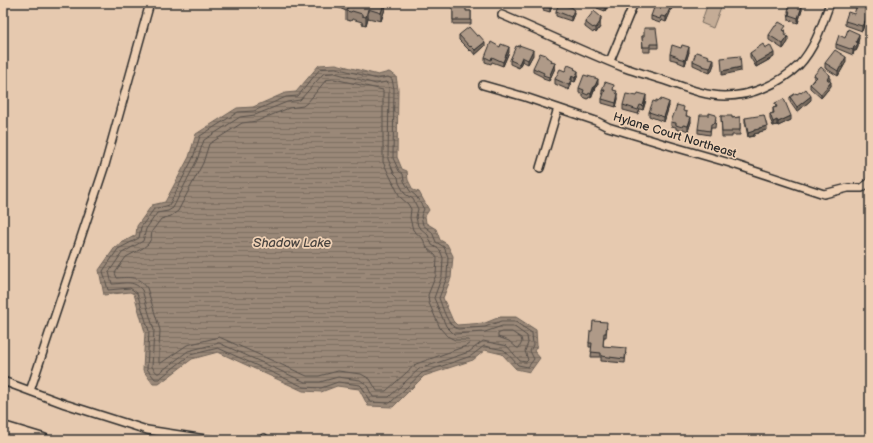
<svg xmlns="http://www.w3.org/2000/svg" width="873" height="443" font-family="'Balsamiq Sans',sans-serif">
	<defs>
		<pattern id="water-rules" width="6" height="5" patternUnits="userSpaceOnUse"><rect width="6" height="5" fill="#9a8878"/><path d="M0 2.5h6" fill="none" stroke="#7e6f63"/></pattern>
	</defs>
	<rect width="100%" height="100%" fill="#e6c9af"/>
	<filter id="ink" filterUnits="userSpaceOnUse"><feTurbulence type="fractalNoise" baseFrequency=".025" numOctaves="2"/><feDisplacementMap in="SourceGraphic" scale="8" xChannelSelector="R" yChannelSelector="G"/><feConvolveMatrix kernelMatrix="1 2 1 2 8 2 1 2 1" color-interpolation-filters="sRGB"/></filter>
	<g filter="url(#ink)">
		<path fill="#c4ac96" stroke="#786c60" d="M708 3 721 7 713 28 701 23Z"/>
		<path fill="url(#water-rules)" stroke="#6e6359" d="M336 64 378 75 389 72 396 76 398 89 397 157 402 169 407 171 408 180 413 190 419 192 429 210 425 216 426 223 436 229 440 240 447 244 453 256 451 278 443 298 453 321 457 325 485 323 500 317H516L536 330 537 346 534 351 540 358 530 372 516 369 502 354 485 350 473 360 424 376 393 407 368 406 359 389 337 386 321 392 303 391 218 352 192 359 159 384H153L143 370 145 332 134 294 130 292 104 295 99 270 116 246 136 235 137 226 152 205 165 202 189 157 196 134 237 108 253 107 285 93 296 92 319 65Z"/>
		<g fill="none" stroke-linecap="round" stroke-linejoin="round">
			<path stroke="#57504a" stroke-width="1" d="M336 68 377 79 388 77 392 79 394 89 393 158 399 171 403 174 404 181 410 191 416 196 424 209 421 216 423 225 432 232 436 242 444 247 448 257 447 277 439 298C443 308 447 326 458 329L485 327 501 321H514L532 333 533 345 530 351 534 359 528 367 518 365 504 350 484 346 471 356 422 373 390 403 370 402 362 387 360 385 338 382 321 388 304 387 218 348 190 355 159 379H155L147 369 149 331 137 293 130 288 108 290 103 271 118 249 139 238 141 227 154 209 166 206 169 205 193 158 200 136 238 112 254 111 286 97 298 96 320 69Z
				M335 73 376 84 386 82 388 83 389 90 388 159 394 173 398 177 399 183 405 194 413 199 418 209 416 217 418 226 428 235 432 245 440 250 443 258 442 276 434 298 446 326 454 334 485 332 502 326H513L527 336 528 343 525 351 528 360 526 362 520 361 507 346 483 341 469 352 419 369 389 397H373L366 384 360 380 338 377 320 382H305L219 343 188 351 159 373H157L152 367 154 330 142 290C133 279 123 284 112 284L109 272 122 253 143 241 146 229 157 213 168 211 173 208 197 160 204 140 240 117 255 115 287 102 300 100 323 74Z
				M334 79 383 90V162L400 197 408 204 411 209 410 218 413 230 423 239 427 248 435 255 437 258 436 275 428 295 429 303 440 328 447 336 455 340H469L470 343 466 346 416 364 386 391H377L370 379 361 374 338 371 319 376H307L219 337 187 345 161 363H159V349L160 330 147 288C139 276 129 277 117 278L115 273 126 257 143 248 148 244 151 239 152 231 161 219 171 216 178 211 203 163 209 144 242 123 257 121 289 108 303 106 308 102 326 80Z
				M503 332H512L521 338 522 342 519 348H517L509 341 498 337V334Z"/>
			<g stroke="#2b2b2b" stroke-width="10">
				<path id="street" d="M502 15C543 32 584 52 625 68 640 73 654 77 669 82 686 88 706 96 725 96 752 96 779 84 799 65 815 48 822 25 830 3
					M610 61 634 3
					M483 85 525 97 596 121 608 127 671 146 730 163 824 194 848 188H862L870 182
					M540 168 558 108
					M3 381 65 404 147 430 212 440
					M30 391 105 165 150 3
					M262 440 264 438"/>
			</g>
			<g stroke="#2b2b2b" stroke-width="15">
				<path id="highway" d="M3 428 43 440"/>
			</g>
			<use href="#street" stroke="#eed0b4" stroke-width="7"/>
			<use href="#highway" stroke="#eed0b4" stroke-width="12"/>
		</g>
		<path fill="#968475" stroke="#2b2b2b" d="M337 3H387L381 21 368 18 366 25 362 24V22L352 19 351 21 346 20V11L337 7Z
			M453 3 466 11H471V24H453Z
			M540 3H553L550 12 543 10V5L540 4Z
			M593 3H609L605 11 597 8V6L593 5Z
			M856 3H870L869 5 866 4 865 6Z
			M801 6 802 10 798 23 789 20 788 11Z
			M658 7 672 8 666 22 661 20 660 23 651 20V16Z
			M573 10 574 14 571 21 556 16V11Z
			M854 14H868L865 27 864 26 862 31 845 25V21Z
			M601 21 600 22V27L596 33 594 31 593 33 585 27V22Z
			M786 30 785 31 788 42 783 49 769 40V35Z
			M459 35 477 36 485 46 475 55 471 50 470 51 459 40Z
			M642 36 658 44V48H650V52H643Z
			M845 38H859L858 43V47L856 51H854L853 55 836 48V44Z
			M519 47 533 55 528 64 522 61 519 68 510 64V60Z
			M765 48 774 57 756 67 750 57V53Z
			M509 52 503 66 492 62 491 64 485 62V57Z
			M689 52 685 65 678 62V61L670 59V54Z
			M546 57 552 62 555 68 549 81 543 79V77L533 72V68Z
			M709 58 714 64 711 72 710 73 702 70V69L693 65V61Z
			M846 62 838 76 825 68V63Z
			M575 69 578 75 575 82 572 81 569 90 555 84V79L565 71Z
			M814 75 830 80V81L831 86 821 98 810 88V84L814 79Z
			M598 83 595 90H594L591 98 589 97 588 99 583 97V95L579 93V88Z
			M602 90H614L617 94 618 99 616 107 602 103V99L604 94H602Z
			M870 90V106L867 105V101Z
			M801 93 811 100 797 112 790 102V97Z
			M646 100 643 110 640 109 638 114 623 110V105Z
			M775 103 791 120 778 126 777 125 773 126 770 119V114L773 113V108L776 107Z
			M669 106 664 122 649 116V112Z
			M684 111 691 122 688 131 683 129 682 131 676 129V127L671 126V122Z
			M721 116 732 118 740 117V135H732V137H722Z
			M745 118 767 130 759 132V133L754 134V136L748 137 745 122Z
			M716 119 715 128H711L710 135 698 133V129Z
			M607 327 606 337H604L603 346 626 353 625 363 601 361V357H591L592 347H589V343L592 331Z"/>
		<path fill="#7a6c5f" stroke="#2b2b2b" d="M384 3H387L381 21V13Z
			M552 3H553L550 12V8Z
			M607 3H609L605 11V7Z
			M672 4V8L666 22V17Z
			M802 6V10L798 23V18Z
			M573 8 574 14 571 21V17Z
			M368 9V18L366 25V17Z
			M868 9V14L865 27V22Z
			M601 17V21L600 22V27L596 33V28L600 19Z
			M864 22V26L862 31V26Z
			M859 34V38L856 46V42Z
			M788 37V42L783 49V44Z
			M485 42V46L475 55V50Z
			M858 43V47L856 51V47Z
			M854 46V51L853 55V50Z
			M509 47V52L503 66V62Z
			M689 47V52L685 65V60Z
			M533 50V55L528 64V60Z
			M774 53V57L756 67V63Z
			M522 57V61L519 68V64Z
			M846 57V62L838 76V71Z
			M714 59V64L711 72 710 73V68Z
			M555 63V68L549 81V77Z
			M741 67V71L722 75V71Z
			M578 71V75L575 82V78Z
			M830 75V80L827 83V79Z
			M572 76V81L569 90V85Z
			M598 79V83L595 90V86Z
			M831 82V86L821 98V94Z
			M594 86V90L591 98V94Z
			M618 94V99L616 107V103Z
			M646 95V100L643 110V106Z
			M811 96V100L797 112V107Z
			M669 102V106L664 122V117Z
			M791 116V120L778 126V122Z
			M691 117V122L688 131V126Z
			M777 120V125L773 126V122Z
			M767 126V130L759 132V133L754 134V136L748 137V133L759 128Z"/>
		<path fill="#af9a88" stroke="#2b2b2b" d="M349 3H384L381 13 368 9 366 17 362 16V14L352 11 351 12 346 11Z
			M453 3H462V7H466V11H471V20H453Z
			M544 3H552L550 8 543 5Z
			M559 3 573 8V10H574L571 17 556 11Z
			M598 3H607L605 7 597 4Z
			M659 3H669L672 4 666 17 661 16 660 19 651 16 655 5 658 7Z
			M790 3H801L800 5 802 6 798 18 789 15 790 11H788Z
			M857 5 868 9 865 22H864L862 26 845 21 848 12 854 14Z
			M594 11 601 17 600 19V22L596 28 594 27 593 28 585 22Z
			M779 22 786 26 783 30 786 32 784 35 788 37 783 44 769 35 775 26H776Z
			M469 27 477 36 479 35 485 42 475 50 471 46 470 47 459 35Z
			M644 28H656L658 44H650V47H643L642 36H644Z
			M848 29 859 34 856 42 858 43 856 47 854 46 853 50 836 44 839 35 845 38Z
			M491 42 500 47 501 44 509 47 503 62 492 57 491 60 485 57Z
			M763 44 765 48 770 45 774 53 756 63 750 53Z
			M519 45 533 50 528 60 522 57 519 64 510 60 516 46 519 47Z
			M672 45 681 48 682 45 689 47 685 60 678 58V57L670 54Z
			M835 50 846 57 838 71 825 63Z
			M696 52 709 56 708 58 714 59 711 67 710 68 702 66V65L693 61Z
			M540 53 546 55V57L552 60 551 62 555 63 549 77 543 75 544 73 533 68Z
			M740 56 741 67 722 71 721 58Z
			M568 65 575 68 574 69 578 71 575 78 572 76 569 85 555 79 560 69 565 71Z
			M821 67 830 75 827 79 831 82 821 94 810 84 817 77 814 75Z
			M584 75 598 79 595 86H594L591 94 589 93 588 95 583 93 584 90 579 88Z
			M605 82 614 85 613 90 617 91 616 93 618 94 616 103 602 99 605 90H602Z
			M806 89 811 96 797 107 790 97 796 93 797 94 800 92 801 93Z
			M870 90V102L867 101Z
			M638 93 646 95 643 106 640 105 638 110 623 105 626 94 637 96Z
			M661 99 669 102 664 117 649 112 653 101 656 102V100L660 101Z
			M784 99 791 116 778 122 777 120 773 122 770 114 774 113 773 108 777 107 775 103Z
			M677 105 684 107 683 111 687 112 686 116 691 117 688 126 683 125 682 127 676 125V123L671 122Z
			M709 113 716 115 715 123 711 124 710 131 698 129 700 115H709Z
			M764 115 767 126 759 128V129L754 130V131L748 133 745 118Z
			M721 116H732V118L740 117V130H732V132H722Z
			M593 321 607 322 606 333H604L603 346 626 348 625 359 601 356V353L591 352 592 343H589L590 331H592Z"/>
	</g>
	<g text-anchor="middle" stroke-width="3.5" stroke-linejoin="round" paint-order="stroke">
		<g font-size="12" fill="#2b2b2b" stroke="#eed0b4">
			<text transform="translate(675 135) rotate(17)" y="4">Hylane Court Northeast</text>
		</g>
		<g font-size="13" font-style="italic" fill="#47423e" stroke="#eed0b4">
			<text x="292" y="247">Shadow Lake</text>
		</g>
	</g>
	<rect width="873" height="443" fill="none" stroke="#eed0b4" stroke-width="16"/>
	<rect x="8" y="8" width="857" height="427" fill="none" stroke="#2b2b2b" stroke-width="1.5" filter="url(#ink)"/>
</svg>
